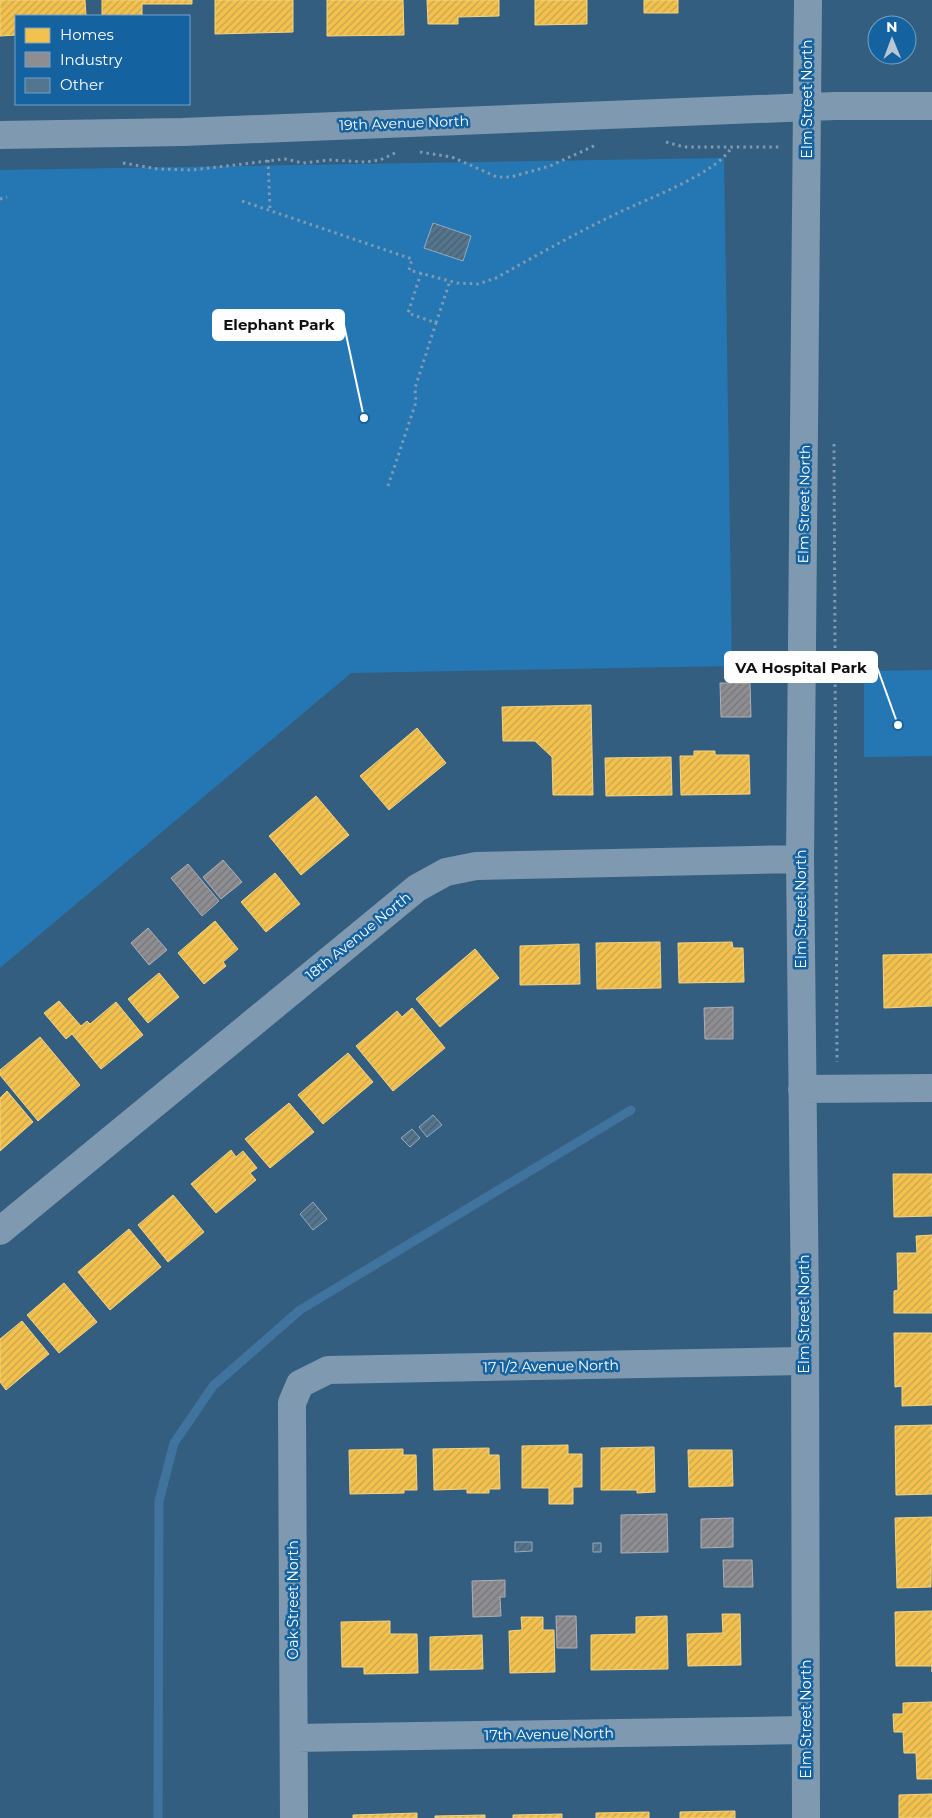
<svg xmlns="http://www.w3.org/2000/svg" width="932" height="1818" font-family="Montserrat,sans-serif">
	<defs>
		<pattern id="homes-hatch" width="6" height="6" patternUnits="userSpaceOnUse" patternTransform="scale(1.25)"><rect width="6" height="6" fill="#f2c14e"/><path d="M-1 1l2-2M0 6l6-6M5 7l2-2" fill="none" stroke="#c8a44e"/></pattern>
		<pattern id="industry-hatch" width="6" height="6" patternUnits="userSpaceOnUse" patternTransform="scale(1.25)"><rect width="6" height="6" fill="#8d8d92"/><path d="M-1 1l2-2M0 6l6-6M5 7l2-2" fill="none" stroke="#76767a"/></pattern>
		<pattern id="building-hatch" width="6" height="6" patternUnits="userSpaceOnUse" patternTransform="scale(1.25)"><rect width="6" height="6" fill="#53758f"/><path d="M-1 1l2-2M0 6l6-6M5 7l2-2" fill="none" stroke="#4f5e6a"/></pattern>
	</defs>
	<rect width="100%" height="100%" fill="#345e80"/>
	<path fill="#2577b3" d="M724 158 732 666 351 673 0 968V170Z
		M932 670V756L864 757V671Z"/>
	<path fill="url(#homes-hatch)" stroke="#f6d483" d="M0 0H85L86 16H16V35L0 36Z
		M102 0H192V4H142V16H102Z
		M215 0H293V32L215 34Z
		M327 0H403L404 35 327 36Z
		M427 0H499V16L458 17V24H428Z
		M535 0H587V24L535 25Z
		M644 0H678V13H644Z
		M591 705 593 795H553L552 757 535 741H503L502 707Z
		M417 728 446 763 389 810 360 776Z
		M694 751H715V755H749L750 794 681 795 680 756H694Z
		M671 757 672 795 606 796 605 758Z
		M316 796 349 835 301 875 269 836Z
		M275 873 300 904 266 932 241 902Z
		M215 921 238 949 223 962 226 966 204 984 178 953Z
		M660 942 661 988 597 989 596 943Z
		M732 942 733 948H743L744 982 679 983 678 943Z
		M579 944 580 984 520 985V946Z
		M475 949 499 978 440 1027 416 999Z
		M932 954V1006L884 1008 883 955Z
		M159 973 179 997 148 1023 128 999Z
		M59 1001 81 1026 87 1021 90 1024 116 1002 143 1035 101 1069 72 1034 66 1039 44 1013Z
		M412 1008 445 1048 393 1091 356 1046 397 1011 402 1017Z
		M40 1037 80 1085 38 1121 0 1075V1070Z
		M348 1053 373 1082 323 1124 298 1095Z
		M7 1091 33 1122 0 1151V1098Z
		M289 1103 314 1132 270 1168 245 1139Z
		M231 1150 236 1157 243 1151 257 1168 250 1173 256 1180 216 1213 191 1184Z
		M893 1174H932V1216L894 1217Z
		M173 1195 204 1232 168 1262 138 1225Z
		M129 1229 161 1267 110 1310 78 1272Z
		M932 1235V1313H894V1291L898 1290 897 1253H917L916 1236Z
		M64 1283 97 1322 59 1353 27 1315Z
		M22 1321 49 1354 6 1390 0 1382V1339Z
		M894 1333H932V1405L902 1406V1386L895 1387Z
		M932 1425V1494L896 1495 895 1426Z
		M568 1445V1454H582V1487H573V1504H549V1488H522V1446Z
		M654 1447 655 1492 637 1493V1490H601V1448Z
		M489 1448V1455H499L500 1489H489V1493H467V1489L434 1490 433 1449Z
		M403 1449V1455H416L417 1490H404V1493L350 1494 349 1450Z
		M688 1450H732L733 1486 689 1487Z
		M932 1517 931 1587 897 1588 895 1518Z
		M932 1611V1672V1666H896L895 1612Z
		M722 1614H740L741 1665 688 1666 687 1634 723 1633Z
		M667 1616 668 1669 591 1670V1635L636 1634V1617Z
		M521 1617H543V1630H554L555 1672 510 1673 509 1631 522 1630Z
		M390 1621V1634H417L418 1673 364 1674V1667H342L341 1622Z
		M482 1635 483 1669 430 1670V1637Z
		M932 1702V1779H917L916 1753H904L903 1732H894L893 1714H903V1703Z
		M932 1794V1818H899V1795Z
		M735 1811V1818H680V1812Z
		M649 1812V1818H596V1813Z
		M417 1813V1818H353V1815Z
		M562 1814V1818H513V1815Z
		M485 1815V1818H435V1816Z"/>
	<path fill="url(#industry-hatch)" stroke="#afafb3" d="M720 683H750L751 717H721Z
		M223 860 242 882 221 899 203 877Z
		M188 864 219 901 202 916 171 878Z
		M148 928 167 950 149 965 131 943Z
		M733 1007V1039H705L704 1008Z
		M667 1514 668 1552 621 1553V1515Z
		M733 1518V1547L701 1548V1519Z
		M723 1560H752L753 1587H724Z
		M505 1580V1597H500L501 1616 473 1617 472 1581Z
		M556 1616H576L577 1648H557Z"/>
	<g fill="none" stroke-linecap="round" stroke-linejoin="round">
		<path stroke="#40749e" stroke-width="9" d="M158 1818 159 1501 174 1443 213 1386 300 1310 631 1110"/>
	</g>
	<path fill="url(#building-hatch)" stroke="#94abbe" d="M433 223 471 236 463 261 424 248Z
		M433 1115 442 1125 427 1137 419 1127Z
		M412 1129 420 1138 410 1147 401 1138Z
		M313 1202 327 1219 313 1230 300 1214Z
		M515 1542H532V1551L515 1552Z
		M593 1543H601V1552H593Z"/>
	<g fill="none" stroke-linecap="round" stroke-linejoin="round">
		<path stroke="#7f9ab0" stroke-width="3" stroke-dasharray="2.5 4" stroke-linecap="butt" d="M666 142 684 147H779
			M420 152 452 157 497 177H511L550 166 596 145
			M268 160 270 210
			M123 163 158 169 192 170 285 159 303 163 330 160 366 162 380 160 395 153
			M0 199 7 197
			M242 201 412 259 409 270 457 283 478 284 496 278C537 255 578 232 620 212 647 199 717 173 731 148
			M436 323 450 281
			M834 444 837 1062
			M388 486 416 402 415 388 436 323 408 313 421 273"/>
		<path stroke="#7f9ab0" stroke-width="28" d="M0 135 183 132 835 106H932
			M802 1089 932 1088
			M0 1231 417 888 446 872 476 866 800 859
			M294 1738 805 1730
			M294 1818 292 1409V1403L300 1384 328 1370 804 1361
			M806 1818 805 1311 800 859 808 0"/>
	</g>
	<g text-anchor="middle" stroke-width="5" stroke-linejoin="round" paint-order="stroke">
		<g font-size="14" fill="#fff" stroke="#14629f">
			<text transform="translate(807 99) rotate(-90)" y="5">Elm Street North</text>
			<text transform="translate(404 123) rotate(-2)" y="5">19th Avenue North</text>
			<text transform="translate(804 504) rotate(-89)" y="5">Elm Street North</text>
			<text transform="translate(801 909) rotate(-90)" y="5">Elm Street North</text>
			<text transform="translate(358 936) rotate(-39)" y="5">18th Avenue North</text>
			<text transform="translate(804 1314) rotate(-90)" y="5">Elm Street North</text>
			<text transform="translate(551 1366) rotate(-1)" y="5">17 1/2 Avenue North</text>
			<text transform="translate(293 1600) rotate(-90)" y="5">Oak Street North</text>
			<text transform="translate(806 1719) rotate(-90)" y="5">Elm Street North</text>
			<text transform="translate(549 1734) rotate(-1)" y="5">17th Avenue North</text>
		</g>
	</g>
	<path fill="none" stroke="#fff" stroke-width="2" d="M364 418L344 325M898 725L877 667"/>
	<g fill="#fff" stroke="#14629f" stroke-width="2">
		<circle cx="364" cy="418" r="5"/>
		<circle cx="898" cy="725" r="5"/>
	</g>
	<g fill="#fff" stroke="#fff" stroke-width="2">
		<rect x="213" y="310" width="131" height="30" rx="5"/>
		<rect x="725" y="652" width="152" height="30" rx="5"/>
	</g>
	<g font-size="15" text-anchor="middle" font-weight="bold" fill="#111">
		<text x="279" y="330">Elephant Park</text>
		<text x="801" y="673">VA Hospital Park</text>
	</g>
	<rect x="15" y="15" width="175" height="90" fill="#14629f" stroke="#72a1c5"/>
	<rect x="25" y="28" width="25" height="15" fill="#f2c14e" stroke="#72a1c5"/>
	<text x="60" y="40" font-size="15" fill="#ffffff">Homes</text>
	<rect x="25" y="52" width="25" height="15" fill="#8d8d92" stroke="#72a1c5"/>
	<text x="60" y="65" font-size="15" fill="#ffffff">Industry</text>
	<rect x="25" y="78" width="25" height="15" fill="#53758f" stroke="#72a1c5"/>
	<text x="60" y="90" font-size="15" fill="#ffffff">Other</text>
	<g transform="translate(892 40) rotate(359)"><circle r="24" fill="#14629f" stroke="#72a1c5"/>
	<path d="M0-4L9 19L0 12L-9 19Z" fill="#b8c7d3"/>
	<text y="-8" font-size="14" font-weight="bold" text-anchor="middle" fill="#ffffff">N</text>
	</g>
</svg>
